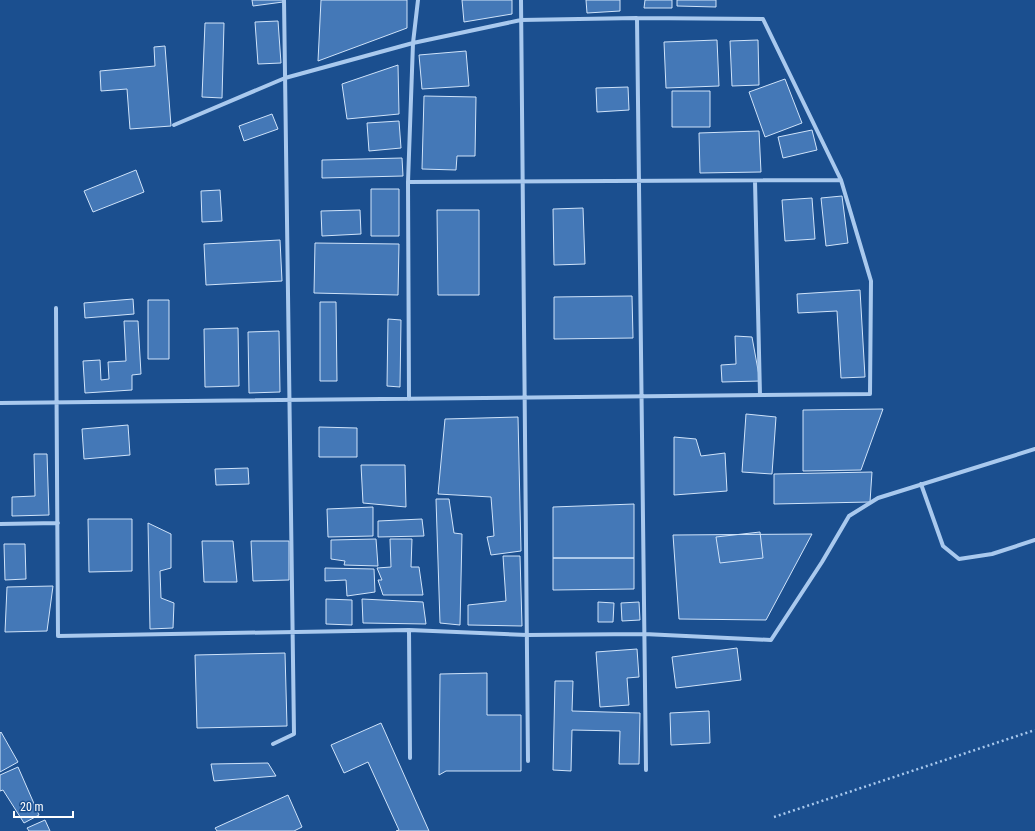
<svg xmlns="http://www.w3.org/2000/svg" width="1035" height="831" font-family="'Roboto Condensed',sans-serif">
	<rect width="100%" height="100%" fill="#1b4f8f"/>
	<path fill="#4478b7" stroke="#cfe3fa" d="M252 0H283V2L253 6Z
		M321 0H407V28L318 61Z
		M462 0H512V14L464 22Z
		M586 0H620V11L587 13Z
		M645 0H672V8H644Z
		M677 0H716V7L677 6Z
		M278 21 281 63 258 64 255 22Z
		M205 23H224L222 98 202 97Z
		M717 40 719 86 666 88 664 42Z
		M758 40 759 85 732 86 730 41Z
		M165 46 171 126 130 129 127 89 101 91 100 71 155 66 154 47Z
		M466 51 469 86 422 89 419 55Z
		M398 65 399 114 347 119 342 84Z
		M785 79 802 123 765 137 749 92Z
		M628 87 629 110 597 112 596 88Z
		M672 91H710V127H672Z
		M424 96 476 97 475 156H457L456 170 422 169Z
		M272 114 278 129 244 141 239 126Z
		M399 121 401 148 369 151 367 123Z
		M812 130 817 150 783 158 778 137Z
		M759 131 761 172 700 173 699 133Z
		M402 158 403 176 322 178V160Z
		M136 170 144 192 93 212 84 191Z
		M371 189H399V236H371Z
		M220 190 222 221 202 222 201 191Z
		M842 196 848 243 826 246 821 198Z
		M812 198 815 239 785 241 782 200Z
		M583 208 585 264 554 265 553 209Z
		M360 210 361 234 322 236 321 211Z
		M437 210H479V295H438Z
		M280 240 282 281 206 285 204 244Z
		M315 243 399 244 398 295 314 293Z
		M860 290 865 377 841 378 837 311 798 313 797 294Z
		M632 296 633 338 554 339V297Z
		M133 299 134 314 85 318 84 303Z
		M148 300H169V359H148Z
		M320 302H336L337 381H320Z
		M388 319 401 320 400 387 387 386Z
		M124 321H138L141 374 132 375V390L85 393 83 361 100 360 101 380 109 379 108 362 126 361Z
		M238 328 239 386 205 387 204 329Z
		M279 331 280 392 249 393 248 332Z
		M735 336 752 337 760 381 722 382 721 365 736 364Z
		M883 409 861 470 803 471V410Z
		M746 414 776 417 772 474 742 472Z
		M518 417 521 551 491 555 487 537 494 536 491 497 438 494 445 419Z
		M128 425 130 455 84 459 82 429Z
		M319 427 357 428V457H319Z
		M674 437 696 439 701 456 725 453 727 491 674 495Z
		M34 454H47L49 515 12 516V497L35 496Z
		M361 465H405L406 507 363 503Z
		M248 468 249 484 216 485 215 469Z
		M872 472 870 502 774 504V474Z
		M436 499H449L454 533 462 534 460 625 440 623Z
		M634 504V558H553V507Z
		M373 507V536L328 537 327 509Z
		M88 519H132V571L89 572Z
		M422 519 424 536 378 537V521Z
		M148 523 171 534V568L160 571 161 598 174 603 173 628 150 629Z
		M760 532 763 558 720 563 716 537Z
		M812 534 766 620 679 619 673 535Z
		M376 539 378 566 344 565 345 561 331 559V540Z
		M390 539H412L411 567H419L423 595H383L378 580H382L377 568 391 567Z
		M202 541H233L237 582H204Z
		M251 541H289V580L253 581Z
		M4 544H25L26 579 5 580Z
		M503 556H520L522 626 468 625V605L506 601Z
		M553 558H634V589L553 590Z
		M325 568 374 569 375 592 347 596 346 580 325 581Z
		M53 586 47 631 5 632 7 587Z
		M326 599 352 600V625L326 624Z
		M362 599 423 602 426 624 363 623Z
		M598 602 614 603 613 622H598Z
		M639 602 640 620 622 621 621 603Z
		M737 648 741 680 676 688 672 657Z
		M637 649 639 677 627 678 629 705 600 707 596 652Z
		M285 653 287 726 197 728 195 655Z
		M487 673V715H521V771H446L439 775 440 674Z
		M555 681H573L572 711 640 713 639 764H619L620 731 572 730 571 771 553 770Z
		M709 711 710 743 671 745 670 713Z
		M381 723 429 831H396L399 830 368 762 344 773 331 745Z
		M1 732 18 762 0 772V733Z
		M268 763 276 776 214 781 211 764Z
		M18 767 39 815 24 823 3 790 0 791V775Z
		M288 795 302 827 294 831H217L215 828Z
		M45 820 50 831H29L27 828Z"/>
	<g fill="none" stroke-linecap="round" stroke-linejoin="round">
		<path stroke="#a9c9ee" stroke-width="2.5" stroke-dasharray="2 3" stroke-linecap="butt" d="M774 817 1035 730"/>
		<path stroke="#a9c9ee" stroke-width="4" d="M521 0 528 761
			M637 18 646 770
			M755 181 760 395
			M408 182 841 180
			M56 308 58 636 409 630 527 635 644 634 771 640 822 562 849 516 878 498 1035 449
			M409 399 408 182 413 43 418 0
			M0 403 870 394 871 281 841 180 763 19 637 18 521 20 413 43 285 78 174 125
			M921 484 943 546 959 559 992 554 1035 540
			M0 524 58 523
			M409 630 410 758
			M273 744 294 734 284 0"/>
	</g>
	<path d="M14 811v6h59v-6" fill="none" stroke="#ffffff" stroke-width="2"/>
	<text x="20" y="811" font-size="12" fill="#ffffff" stroke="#1b4f8f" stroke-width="3" paint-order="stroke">20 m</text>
</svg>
